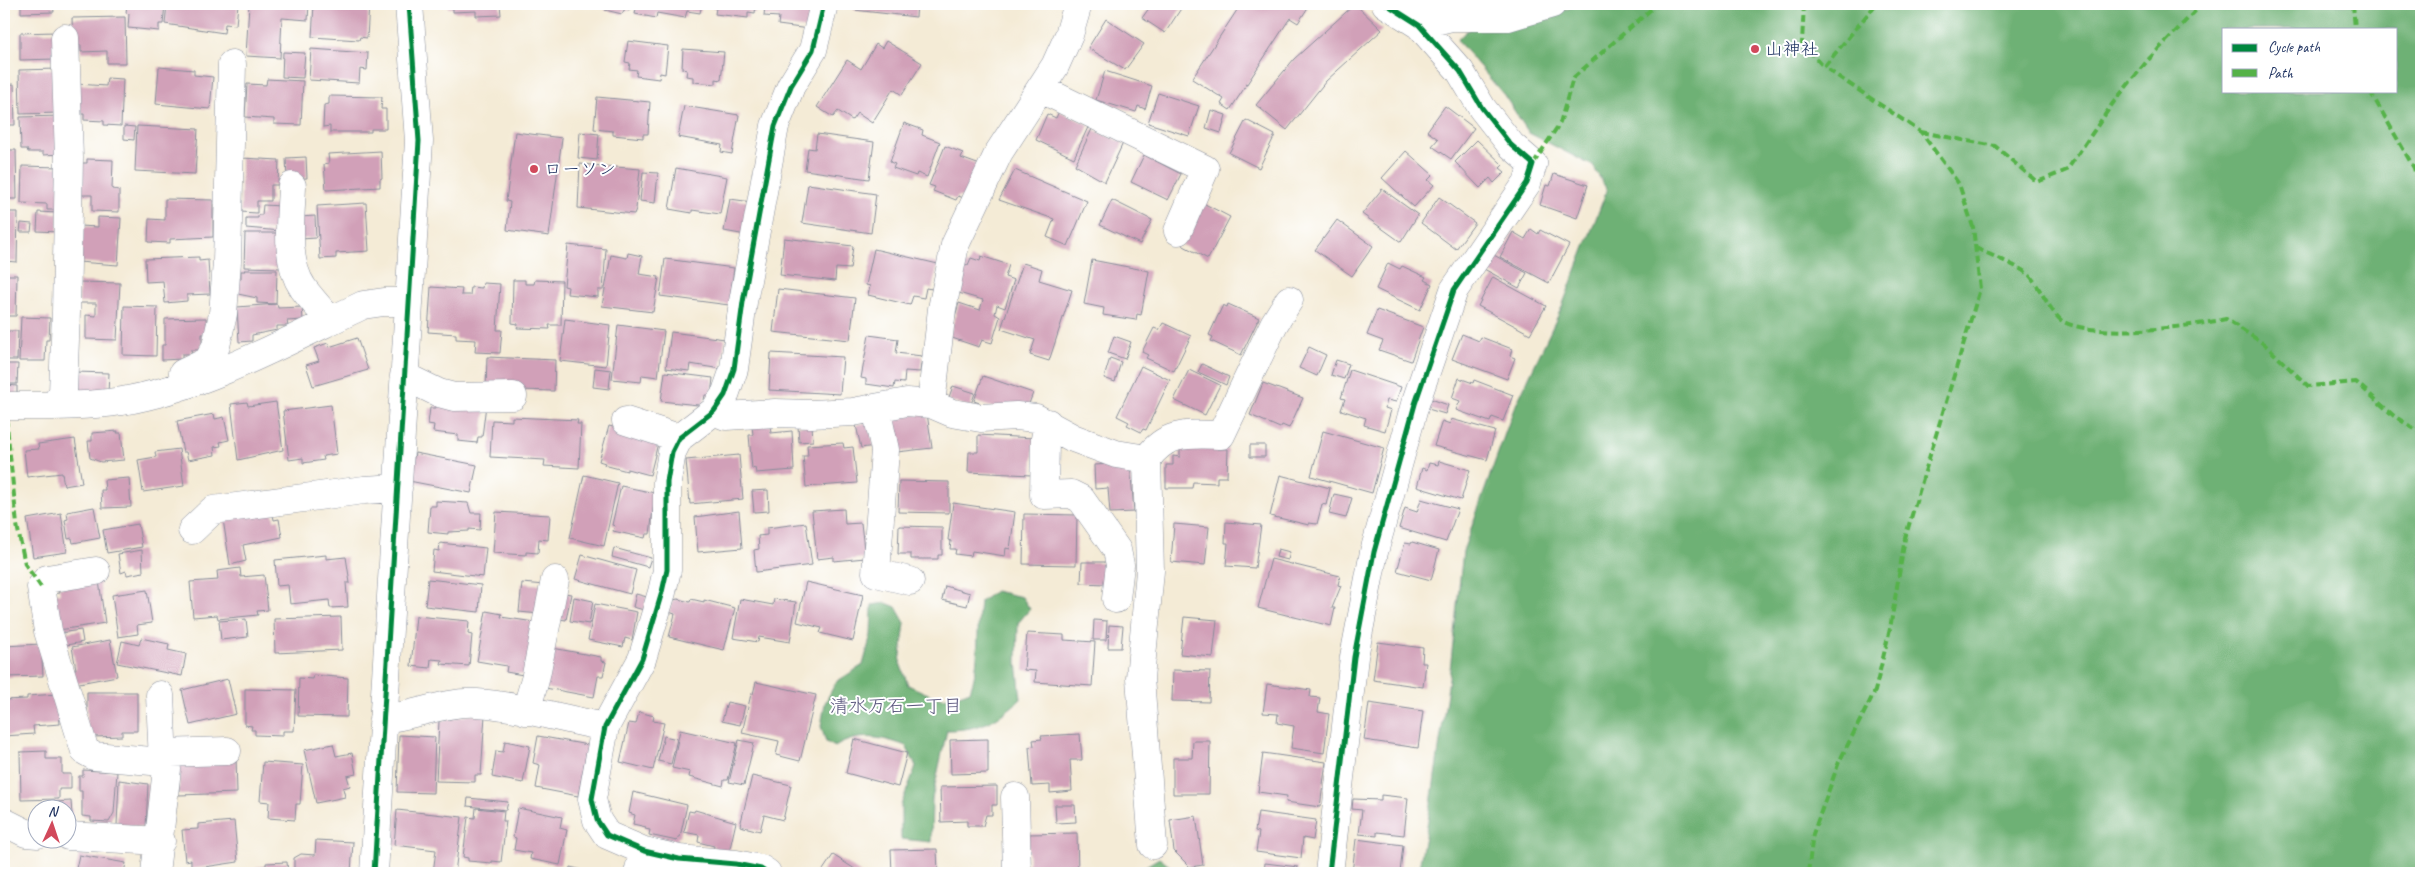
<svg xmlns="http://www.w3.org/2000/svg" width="2425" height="877" font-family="Caveat,'Klee One',sans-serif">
	<rect width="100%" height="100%" fill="#fff"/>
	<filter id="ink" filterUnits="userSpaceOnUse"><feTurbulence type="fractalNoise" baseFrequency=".02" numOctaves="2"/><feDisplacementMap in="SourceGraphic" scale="10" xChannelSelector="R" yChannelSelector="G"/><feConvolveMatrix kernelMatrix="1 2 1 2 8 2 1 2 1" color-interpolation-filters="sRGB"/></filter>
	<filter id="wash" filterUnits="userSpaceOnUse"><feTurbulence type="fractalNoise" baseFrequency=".0096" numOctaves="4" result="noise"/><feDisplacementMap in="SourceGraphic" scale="20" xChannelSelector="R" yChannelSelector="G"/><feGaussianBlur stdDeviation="1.12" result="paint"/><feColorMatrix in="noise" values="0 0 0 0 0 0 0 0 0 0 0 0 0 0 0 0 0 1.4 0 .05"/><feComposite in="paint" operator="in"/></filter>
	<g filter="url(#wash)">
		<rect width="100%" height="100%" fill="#f4ebd6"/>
		<path fill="#6eb174" stroke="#447069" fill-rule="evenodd" d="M1576 4H2421V873H1418L1431 804 1449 679 1463 551 1513 411 1561 309 1607 190 1593 166 1529 133 1504 95 1457 40 1477 21 1514 26 1573 7ZM2224 29H2396V91H2224Z
			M995 591 1022 597 1030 609 1018 623 1017 662 1021 699C996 721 980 730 947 730L932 799 931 842 901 839V805L916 766 906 746C882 737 858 732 835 747L826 742 821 726 825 703 836 682 863 665 871 635 872 605 886 603 896 607 905 623 900 663 908 685C935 697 941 703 970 691 981 662 976 632 980 602Z
			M1159 858 1179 873H1134Z"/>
		<g id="blocks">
			<path fill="#d1a0b8" d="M21 4H53L54 12 21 13Z
				M87 4H123V6L87 7Z
				M127 4H165L163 24H159V31L128 28 129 14 126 13Z
				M167 4H238L236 25 225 24 224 33 165 24Z
				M249 4H309L308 20 282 18 280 58 246 56Z
				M314 4H369L367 38 360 37 359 40 312 37Z
				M448 4H500L501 15 476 16V11L453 12V8H448Z
				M601 4H631L629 11 624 10 622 14 605 10 606 6Z
				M637 4H702L700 13 687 11 685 18 657 13 656 18 635 14Z
				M711 4H756L755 13 748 12V18L715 14 716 8 710 7Z
				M765 4H812L809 29 778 25 779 17 764 16Z
				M855 4H917L916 17 854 10Z
				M1152 4H1184L1165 33 1142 18Z
				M1241 4H1299L1307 9 1298 23 1290 18 1230 110 1221 104 1224 99 1192 79Z
				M1355 4 1382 30 1326 81 1287 130 1256 105 1294 59Z
				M125 17 126 63H107V51L81 52V45H73L72 18Z
				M1106 19 1144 44 1125 70 1088 48Z
				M55 32 56 59 20 60V33Z
				M628 41 668 46 665 74 660 73 659 79 636 76 637 70 629 69 630 63 625 62Z
				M886 41 922 63 902 95 893 89 872 123 857 113 852 120 838 111 833 117 817 107 847 60 861 69 876 44 882 48Z
				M311 49 368 53 367 70 360 69 359 83 309 80Z
				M683 49 724 52 721 80 716 79V84L693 82V77L686 76 687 70 682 69Z
				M283 52 305 53 303 78 282 77Z
				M159 67 194 70V75L213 77 210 109 156 104Z
				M58 69 59 113 20 114 19 70Z
				M1105 71 1152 86 1145 109 1138 106 1136 112 1096 100Z
				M107 78 123 79 121 126 104 125V121L84 120V114H76L77 84 106 86Z
				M267 79 303 81 301 125 274 124V119L245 117 247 84 266 85Z
				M14 84 15 125H4V85Z
				M1158 93 1199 106 1189 136 1148 123Z
				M329 96 382 97 381 109H386V129H371V132H330V126L323 127 324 105 329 104Z
				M597 97 650 102 648 134H643V138L613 135V131L594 129Z
				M684 106 739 115 732 154 721 152 722 145 678 137Z
				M1445 106 1474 128 1451 159 1432 146 1438 139 1427 131Z
				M1211 110 1226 115 1221 133 1206 128Z
				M1059 111 1089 125 1074 158 1036 140 1047 114 1056 118Z
				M61 116 60 154 43 155V152H28L27 149H21L20 117Z
				M1246 120 1275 135 1259 168 1229 153Z
				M904 123 923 130 922 135 940 142 927 177 917 173 916 176 893 168 895 164 890 162Z
				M124 126 135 127 134 140 124 139Z
				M137 126 198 129 195 174 135 171Z
				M1092 129 1123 143 1105 182 1075 165Z
				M515 132 562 138 549 236 507 230 510 202 506 201Z
				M580 132 599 134 597 160 578 158Z
				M817 134 874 142 869 179 805 170 808 148 815 149Z
				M1477 140 1503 165 1500 168 1505 172 1494 183 1490 178 1480 188 1455 162Z
				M945 146 963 153 961 158 980 165 967 199 958 196 956 200 933 191 935 187 929 185Z
				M4 150H16L17 199H4Z
				M381 151 382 178 380 179V187L326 190 324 164 329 163 328 154Z
				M1406 151 1433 175 1428 180 1434 185 1414 207 1382 178Z
				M1144 155 1181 174 1168 200 1131 182Z
				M306 157 307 178 287 179 286 158Z
				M241 158 279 160 278 185H271V201H257V213L241 212Z
				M87 159 113 160 112 189 119 190V212L92 211V195H75L76 163H87Z
				M580 164 640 169 636 209 634 214 578 208Z
				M22 166 59 167 60 210H47V204L21 203Z
				M676 168 727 177 720 214 692 210V213L669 209Z
				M1015 170 1087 201 1068 246 1047 237 1054 219 999 200Z
				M643 172 658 173 655 203 640 201Z
				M1554 174 1588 185 1577 218 1540 205 1546 185 1550 186Z
				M808 184 876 194 871 233 802 223Z
				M1382 189 1418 215 1401 242 1362 214Z
				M1439 197 1475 223 1456 249 1421 223Z
				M165 199 213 200V237L170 239V243L148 242 149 219 165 220Z
				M730 199 752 202 746 235 724 231Z
				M1112 200 1152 220 1140 244 1100 225Z
				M366 203 369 251 336 253V258L320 259 317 206Z
				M1203 203 1230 217 1208 259 1182 245Z
				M263 205 282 206 281 231 246 228V218H258V215H262Z
				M4 212H18L17 262 4 261Z
				M38 212 58 213V232L37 231Z
				M315 216 316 238 301 239 300 217Z
				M98 217 121 218 118 265 78 262 79 226 98 227Z
				M1337 220 1373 246 1352 276 1315 250Z
				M21 223 32 224 31 232H20Z
				M1531 229 1538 234 1540 230 1569 245 1549 283 1500 257 1513 232 1525 239Z
				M245 233H281V268L244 267Z
				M784 238 853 246 850 269 836 268 835 281 780 275Z
				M568 245 606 249 603 290H598V297L567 294 568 287 564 286Z
				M874 249 938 264 932 289 926 288 924 298 913 296 910 305 868 295 870 286 866 285Z
				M628 253 642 256 639 274 659 277 653 312 602 306 611 255 627 258Z
				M1492 254 1527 273 1519 288 1484 269Z
				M981 256 1009 265 1005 277 1014 280 1005 308 997 305 995 314 1000 317 992 343 982 340 979 347 949 337 959 303 980 310 983 300 955 292 964 264 968 265 971 258 980 261Z
				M199 257V261L208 260 210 294 187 295V301L165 303 163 281 146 282 145 259Z
				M665 259 734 268 729 305 660 296Z
				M1092 260 1149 271 1141 315 1137 314 1136 320 1103 315 1104 308 1084 304Z
				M1023 263 1042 269 1039 280 1072 290 1049 361 1030 355 1035 340 1001 329Z
				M1388 263 1400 269 1402 266 1426 277 1424 280 1432 284 1420 310 1376 289Z
				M244 270H277L276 304 257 303V298L238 294 239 279H241V271H245Z
				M4 275H17L16 316H4Z
				M1493 277 1546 306 1530 334 1478 306Z
				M513 280H525V284H534L535 280 562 281 561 325H549L550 329 517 328 518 324 512 323Z
				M79 282 120 283 117 340 86 339V315L96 316V303H79Z
				M483 283 500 284 497 330H502L500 353 475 352 476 340 456 339V334L428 332 431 287 462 289 461 295H470L471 287 482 288Z
				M778 289 855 298 850 340 773 332Z
				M277 304 278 308 302 307 303 320 287 321 288 326H277V330L252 335V341L239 342 237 307Z
				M1228 304 1259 318 1241 355 1211 341 1213 337 1209 335 1223 305 1227 307Z
				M124 306 157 307 156 356 123 355Z
				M1377 310 1423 327 1411 361 1379 350 1383 341 1367 335Z
				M21 317 50 318 49 340H46L45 361H19Z
				M206 318 207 334H202V350H191L192 354H182V359L162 360V345H165V319Z
				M565 319 610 325 606 366 560 361Z
				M1163 323 1191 336 1174 371 1146 358 1148 355 1142 352 1154 328 1159 330Z
				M618 325 664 331 658 377 642 375 641 382 612 379Z
				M4 331H18L17 360H4Z
				M671 332 725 339 721 369 690 364 689 371 666 368Z
				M1462 334 1479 341 1481 337 1512 349 1510 356 1515 358 1507 379 1452 359Z
				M869 335 898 339 896 353 922 356 920 372 905 371 904 383 895 382 894 388 866 384V379L861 378Z
				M1114 336 1131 342 1125 359 1108 353Z
				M357 338 368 370 313 386 306 365 319 361 314 348 328 343 329 347Z
				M1309 347 1326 355 1317 376 1299 368Z
				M771 353 843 357 840 394 769 390Z
				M487 357 555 360 554 391 486 389Z
				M1110 358 1121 362 1115 382 1104 378Z
				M1336 360 1349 364 1344 379 1331 375Z
				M4 364H18L17 384H4Z
				M1202 364 1229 377 1226 385 1198 372Z
				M1141 366 1170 380 1146 430 1143 429 1141 432 1127 425 1129 422 1117 416Z
				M595 368 611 370 609 389 593 387Z
				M1189 370 1220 385 1205 415 1174 400Z
				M1350 370 1401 387 1396 402 1387 400 1385 408 1391 410 1385 431 1364 425 1366 418 1341 410 1345 399 1341 398Z
				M75 372 109 373 108 394 74 393Z
				M665 372 713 378 711 395H705L703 405H698L661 401Z
				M983 376 1033 393 1027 409 1002 411 974 401Z
				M1459 378 1473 383 1474 380 1513 395 1503 421 1492 417 1490 422 1456 410 1460 401 1452 398Z
				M1263 383 1303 398 1289 428 1282 425 1280 428 1250 415Z
				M5 385 17 386V394H5Z
				M953 386 975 393 970 407 948 400Z
				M437 399 486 405 482 437H478L477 443 458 441V435L433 432 434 425 428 424 430 408H435Z
				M1431 399 1448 405 1445 414 1428 409Z
				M247 402 248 406 276 402 283 450 238 460 231 404Z
				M331 405 337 454 323 456 324 460 303 463V458L289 460 283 411Z
				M927 413 932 448 897 452 892 418Z
				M214 414 215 419 224 417 229 440 220 442 221 446 214 447 215 455 188 460 186 452H183L177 421Z
				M512 417 578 420 577 424H581L579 468 544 466 545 460 490 457 492 420 512 421Z
				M1451 419 1495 431 1487 460 1434 446 1442 421 1450 424Z
				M869 422 874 446 861 448 856 425Z
				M770 425 771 433 792 431 794 470 756 473 755 468 752 469 749 435H753L752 426Z
				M812 425 813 441 799 442 798 426Z
				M609 426 659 439 650 475 627 469V471L604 465 605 463 599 461Z
				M118 431 117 433H121L124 460 101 462 90 458 88 441H92V433Z
				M1323 431 1384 448 1372 493 1311 476Z
				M978 435 1034 438 1032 475 968 472 969 452H978Z
				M75 439 82 483 64 486 62 473 27 477 24 450 39 449 38 444Z
				M843 443 844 448 853 447 857 483 806 487 803 456H808L807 445Z
				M1197 443 1217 444V449H1228L1227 477H1217V483L1193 482 1192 488H1166V465H1173V456L1180 457V448H1197Z
				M1250 445H1265V457H1250Z
				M179 449 184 486 143 492 138 460 156 457 155 452Z
				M415 453 477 465 471 493 409 481Z
				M739 455 743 499 690 504 686 460Z
				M1439 461 1470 470 1461 500 1417 487 1422 468 1427 470 1429 463 1438 465Z
				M1130 463 1134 512 1110 513 1108 488 1095 489 1094 465Z
				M584 475 618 483 604 546 570 538Z
				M1280 475 1330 488 1326 505 1322 504 1317 524 1309 523V525L1270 516Z
				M129 478 131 507 102 508 101 490H105L104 480Z
				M899 481 949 482V513L898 512Z
				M621 486 655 493 650 534H646L645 538 613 531 615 526 612 525Z
				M768 490 769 511 754 512 752 491Z
				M1334 494 1352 498 1346 518 1329 514Z
				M1421 499 1458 509 1446 542 1399 528 1405 508 1417 512Z
				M436 501 468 503 471 513H481L480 530 469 529V531L448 532V534L428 532 430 506H436Z
				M953 503 1015 512 1010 549 1006 548 1005 556 972 551 971 556 955 554 956 549H950L951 541 948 540Z
				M94 507 100 538 73 543 72 538 68 539 65 520 68 519 67 512Z
				M272 509 274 520 279 519 282 537 243 545 246 561 230 565 223 519Z
				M844 509 845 524 861 523 865 558 834 561V557L817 559 812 511Z
				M739 511 742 548 698 552 695 517Z
				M496 512 550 515 548 540 539 539 538 553 526 552V555L493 553Z
				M61 513 67 552 33 557 27 519Z
				M1024 514 1077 515 1076 565 1023 564Z
				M1226 522 1261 525 1255 568 1226 566 1228 543H1225Z
				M806 523 812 565 756 572 754 550 759 549 758 536 767 535V528Z
				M138 524 142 547 107 553 103 530Z
				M1174 524 1209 527 1205 565 1171 562Z
				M899 526 942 527V555H938V559H911V554H898Z
				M1412 542 1439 550 1431 580 1397 571 1405 543 1411 544Z
				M440 543 486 548 483 577 432 571 434 550 439 551Z
				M614 548 651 558 648 567 612 557Z
				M1278 549 1290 552 1288 560 1276 557Z
				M142 550 143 572 127 575 126 571 121 573 118 554Z
				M326 555V559L346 557 350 583H346L348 607 330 608 329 600 290 604 288 585 277 586 275 560Z
				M582 555 636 570 630 594 575 579Z
				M1271 559 1340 576 1338 585 1341 586 1332 608H1335L1331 626 1258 608Z
				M1082 562H1106V584L1081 583Z
				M240 568 241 577 264 575 268 610 257 611 258 615 218 619 217 615 193 617 190 582 218 580 217 571Z
				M428 579 481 585 479 612 425 606Z
				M99 581 105 623 59 630 53 594 60 593 59 587Z
				M806 582 863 595 853 641 820 633 822 628 797 622Z
				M522 583 544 585 540 614 519 612Z
				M945 586 970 593 967 606 942 600Z
				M147 590 152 623 137 625 138 634 118 637 112 595Z
				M557 592 571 594 566 620 553 618Z
				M636 594 647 597 644 610 633 607Z
				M574 597 593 601 589 624 570 621Z
				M678 599 690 602 691 599 704 602V600L735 608 724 650 669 637 675 614 669 612 673 600Z
				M740 599 773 605 774 599 796 602 790 642 759 637 758 642 733 638Z
				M595 604 637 612 632 640 625 638 623 647 588 640Z
				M486 611 502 614 501 617 541 623 529 676 506 672 507 666 477 661Z
				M416 616 469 621 468 634 472 635 469 666 441 664 442 660 431 659 430 668 411 666Z
				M341 617 342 650 275 653 274 619Z
				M1184 617 1217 620 1213 657 1180 654Z
				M246 619 248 637 221 640 219 621Z
				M1094 620 1107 621 1106 640H1093Z
				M1109 625 1123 626 1121 648H1108Z
				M81 630 83 642 61 646 59 633Z
				M1027 633 1064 635V640L1095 642 1092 686 1035 682 1036 671 1024 670Z
				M141 638 169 644 168 650 186 654 182 676 117 663 122 641 139 645Z
				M110 640 117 676 74 684 71 670 76 669 72 647Z
				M1378 642 1423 648 1422 663H1426L1423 687 1373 680Z
				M41 644 43 676 5 677 4 646Z
				M547 647 601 657V661L606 662 603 676H598L594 697 540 687Z
				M1173 670 1210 671 1209 702 1172 701Z
				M313 675 348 678 347 717 298 716 299 678 312 679Z
				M228 679 236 714 190 725 182 690Z
				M756 682 816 695 800 761 776 755 779 741 742 733 751 694H753Z
				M1267 684 1311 690 1310 697 1320 698 1318 712 1329 714 1324 753 1291 748 1294 726 1277 723 1278 714 1263 713Z
				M245 689 296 690 294 731H283V736L255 735V730H251L252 726 245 725Z
				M87 692H137V731H122V736L93 737 87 732Z
				M58 694 60 724 33 726 34 734 4 736V700L27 699V696Z
				M727 702 745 706 740 725 722 721Z
				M1369 703 1423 711 1418 748 1364 740Z
				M639 712 654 716 653 721 664 723 653 770 620 762 629 723 636 724Z
				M471 715H485L481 775H475V782L436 781 439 721Z
				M680 730 737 743 728 780H724L723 786 689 777 690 772 672 768Z
				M1080 734 1082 760H1070L1072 791 1050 793V785L1032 786 1029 747 1034 746 1033 740 1042 739 1041 736Z
				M399 735 435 737 433 793 397 792Z
				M538 736 588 745 578 796 536 788 540 765 533 763Z
				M664 736 677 739 671 764 658 761Z
				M854 739 907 753 898 787 846 773Z
				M988 739V773L951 774 950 740Z
				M739 740 754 743 744 785 729 782Z
				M505 741 530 746 523 783 492 777 496 751 503 752Z
				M1193 741H1210L1209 794H1173V758H1192Z
				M333 744 336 756 352 753 356 774 347 776 350 786 343 788 345 797 316 803 304 750Z
				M46 751V759H62V774H71V789H59V799L21 800 20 752Z
				M1263 753 1326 762 1320 807 1286 802 1287 796 1258 792Z
				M236 757 237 793 179 795V759Z
				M263 762 303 765 300 804H296L295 820 268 818 269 802 260 801Z
				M83 770 117 772 114 813 109 822 91 821V817L82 816V791H79V776H83Z
				M752 776 791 785 783 820 764 815 760 831 740 826Z
				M119 780 148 784 146 827 117 825Z
				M997 786V805H992V815H986L983 826H967V821L941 822 940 787Z
				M633 792 687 805 680 837H678L677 841 649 835 650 830 645 829 646 827 633 824 635 815 629 813Z
				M1381 795 1408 798 1404 835 1377 832V836L1359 834 1362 810 1352 809 1353 799 1381 800Z
				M468 798 508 802 506 810 467 806Z
				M71 801 72 815H68V810H54V802Z
				M1055 805H1075L1076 822 1056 823Z
				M476 808 504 811 503 821H506L501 862 492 861V863L468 861V858L463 857 468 817 475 818Z
				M518 808 562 817 560 828 567 830 560 865 530 859 531 853 514 850 516 838 513 837Z
				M397 810 462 817 455 873H433L436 850 394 845Z
				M695 810 736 822 728 857 712 853 714 846 698 842 699 835 684 832 689 811 694 812Z
				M1258 812 1316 820 1313 840 1303 838 1301 858 1256 852 1259 832 1255 831Z
				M1196 816 1203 865 1190 867 1174 851 1170 820Z
				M234 821 238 862 191 869V860L185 861 182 830 198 829V824Z
				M1077 833 1078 873H1029L1028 834Z
				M1356 839 1403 845 1400 873H1352Z
				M316 840 353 842 351 873H294V858L301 854 315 855Z
				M937 849 938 873H892L891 850Z
				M79 855 126 863 124 873H75Z
				M833 855 861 873H821Z
				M287 862 288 873H241V871L256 870V867L266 866V863Z
				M1265 863 1298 867 1297 873H1264Z
				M570 867 595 873H569Z"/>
		</g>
	</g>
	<g filter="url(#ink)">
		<use href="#blocks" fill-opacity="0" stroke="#888d9a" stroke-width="1"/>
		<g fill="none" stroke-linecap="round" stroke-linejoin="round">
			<g stroke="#888d9a" stroke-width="29">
				<path id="minor" d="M1419 25 1452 17H1508L1552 4
					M1041 89 1205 169 1178 231
					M292 186C291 218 284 260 303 288 311 299 321 310 330 320
					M183 373 208 361 216 346 223 314 227 262 232 64
					M404 376 439 393 454 397 513 396
					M931 404 952 413 981 418 1016 416 1036 418 1073 438 1116 454 1147 459
					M54 405 63 393 66 312 69 158 65 38
					M4 406C42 406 84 407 122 401 205 387 287 341 363 305L384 302H409
					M876 408 885 450 876 573 910 581
					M714 411 726 416 775 413 811 414 853 412 907 402 931 404 942 309 955 245 999 152 1055 66 1069 35 1078 4
					M626 421 679 438
					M1048 423 1045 439 1044 495 1071 494 1081 499 1117 550 1120 565 1116 599
					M192 530 213 510 364 490 398 488
					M96 571 47 579 41 587 48 631 85 751 94 756 163 762 167 769 155 873
					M160 695 163 762
					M526 711 535 680 555 580
					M383 719C414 716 445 701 477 703 520 706 563 719 605 727
					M163 753 227 751
					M1015 797 1017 873
					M4 822 26 833 38 834
					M68 836 161 841
					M1153 845 1140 678 1150 571 1147 459C1166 431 1189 434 1221 435L1274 324 1289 300
					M374 873 419 141 409 4
					M638 873 644 851
					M767 873 761 869 736 864 679 859 644 851 607 835 597 820 592 799 605 727 642 659 662 592 667 570V482L672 452 679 438 714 411 725 395 734 369 743 302 775 126 791 86 813 50 824 4
					M1329 873 1354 657 1374 552 1415 404 1454 290 1527 183 1533 164 1511 145 1482 108 1460 71 1419 25 1386 4"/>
			</g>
			<use href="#minor" stroke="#fff" stroke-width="28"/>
			<path stroke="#55b248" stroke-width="4" stroke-dasharray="8 4" stroke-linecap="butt" d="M1804 4 1802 43 1824 67 1876 4
				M2353 4 2355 29
				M2370 91 2414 168 2421 197
				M1921 132 1995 146 2037 182 2067 170 2113 103 2148 60 2202 4
				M1533 164 1560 123 1573 78 1657 4
				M1976 248C1988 254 2023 268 2030 276 2039 286 2053 317 2064 322 2100 339 2186 327 2226 319L2264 344 2308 386 2356 382 2394 416 2421 433
				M5 406 17 525 25 564 41 587
				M1808 873 1813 834 1839 762 1875 691 1890 629 1905 538 1980 289 1973 227 1959 184 1921 132 1824 67"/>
			<g stroke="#fff" stroke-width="8">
				<path id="cycleway" d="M374 873 419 141 409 4
					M767 873 761 869 736 864 679 859 644 851 607 835 597 820 592 799 605 727 642 659 662 592 667 570V482L672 452 679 438 714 411 725 395 734 369 743 302 775 126 791 86 813 50 824 4
					M1329 873 1354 657 1374 552 1415 404 1454 290 1527 183 1533 164 1511 145 1482 108 1460 71 1419 25 1386 4"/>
			</g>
			<use href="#cycleway" stroke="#00873e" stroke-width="5"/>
		</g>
	</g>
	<g fill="#d1495b" stroke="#fff" stroke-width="2">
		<circle cx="1755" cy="49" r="5"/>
		<circle cx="534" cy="169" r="5"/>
	</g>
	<g text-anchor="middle" stroke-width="4" stroke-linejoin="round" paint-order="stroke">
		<g font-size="18" fill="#1b2f5e" stroke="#fff" text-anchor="start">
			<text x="1765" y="55">山神社</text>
			<text x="544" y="175">ローソン</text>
		</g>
		<g font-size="19" fill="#5b577e" stroke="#fff">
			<text x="896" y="712">清水万石一丁目</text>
		</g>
	</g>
	<rect width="2425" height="877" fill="none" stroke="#fff" stroke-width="20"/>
	<rect x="2222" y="28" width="175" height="65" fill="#ffffff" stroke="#a4acbf"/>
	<rect x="2232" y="44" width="25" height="8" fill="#00873e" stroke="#a4acbf"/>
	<text x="2268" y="52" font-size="15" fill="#1b2f5e">Cycle path</text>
	<rect x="2232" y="69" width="25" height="8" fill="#55b248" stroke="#a4acbf"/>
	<text x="2268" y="78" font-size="15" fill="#1b2f5e">Path</text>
	<g transform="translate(52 824) rotate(3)"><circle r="24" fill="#ffffff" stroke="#a4acbf"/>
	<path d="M0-4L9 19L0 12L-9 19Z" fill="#d1495b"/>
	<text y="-8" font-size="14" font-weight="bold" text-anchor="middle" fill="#1b2f5e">N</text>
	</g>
</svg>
